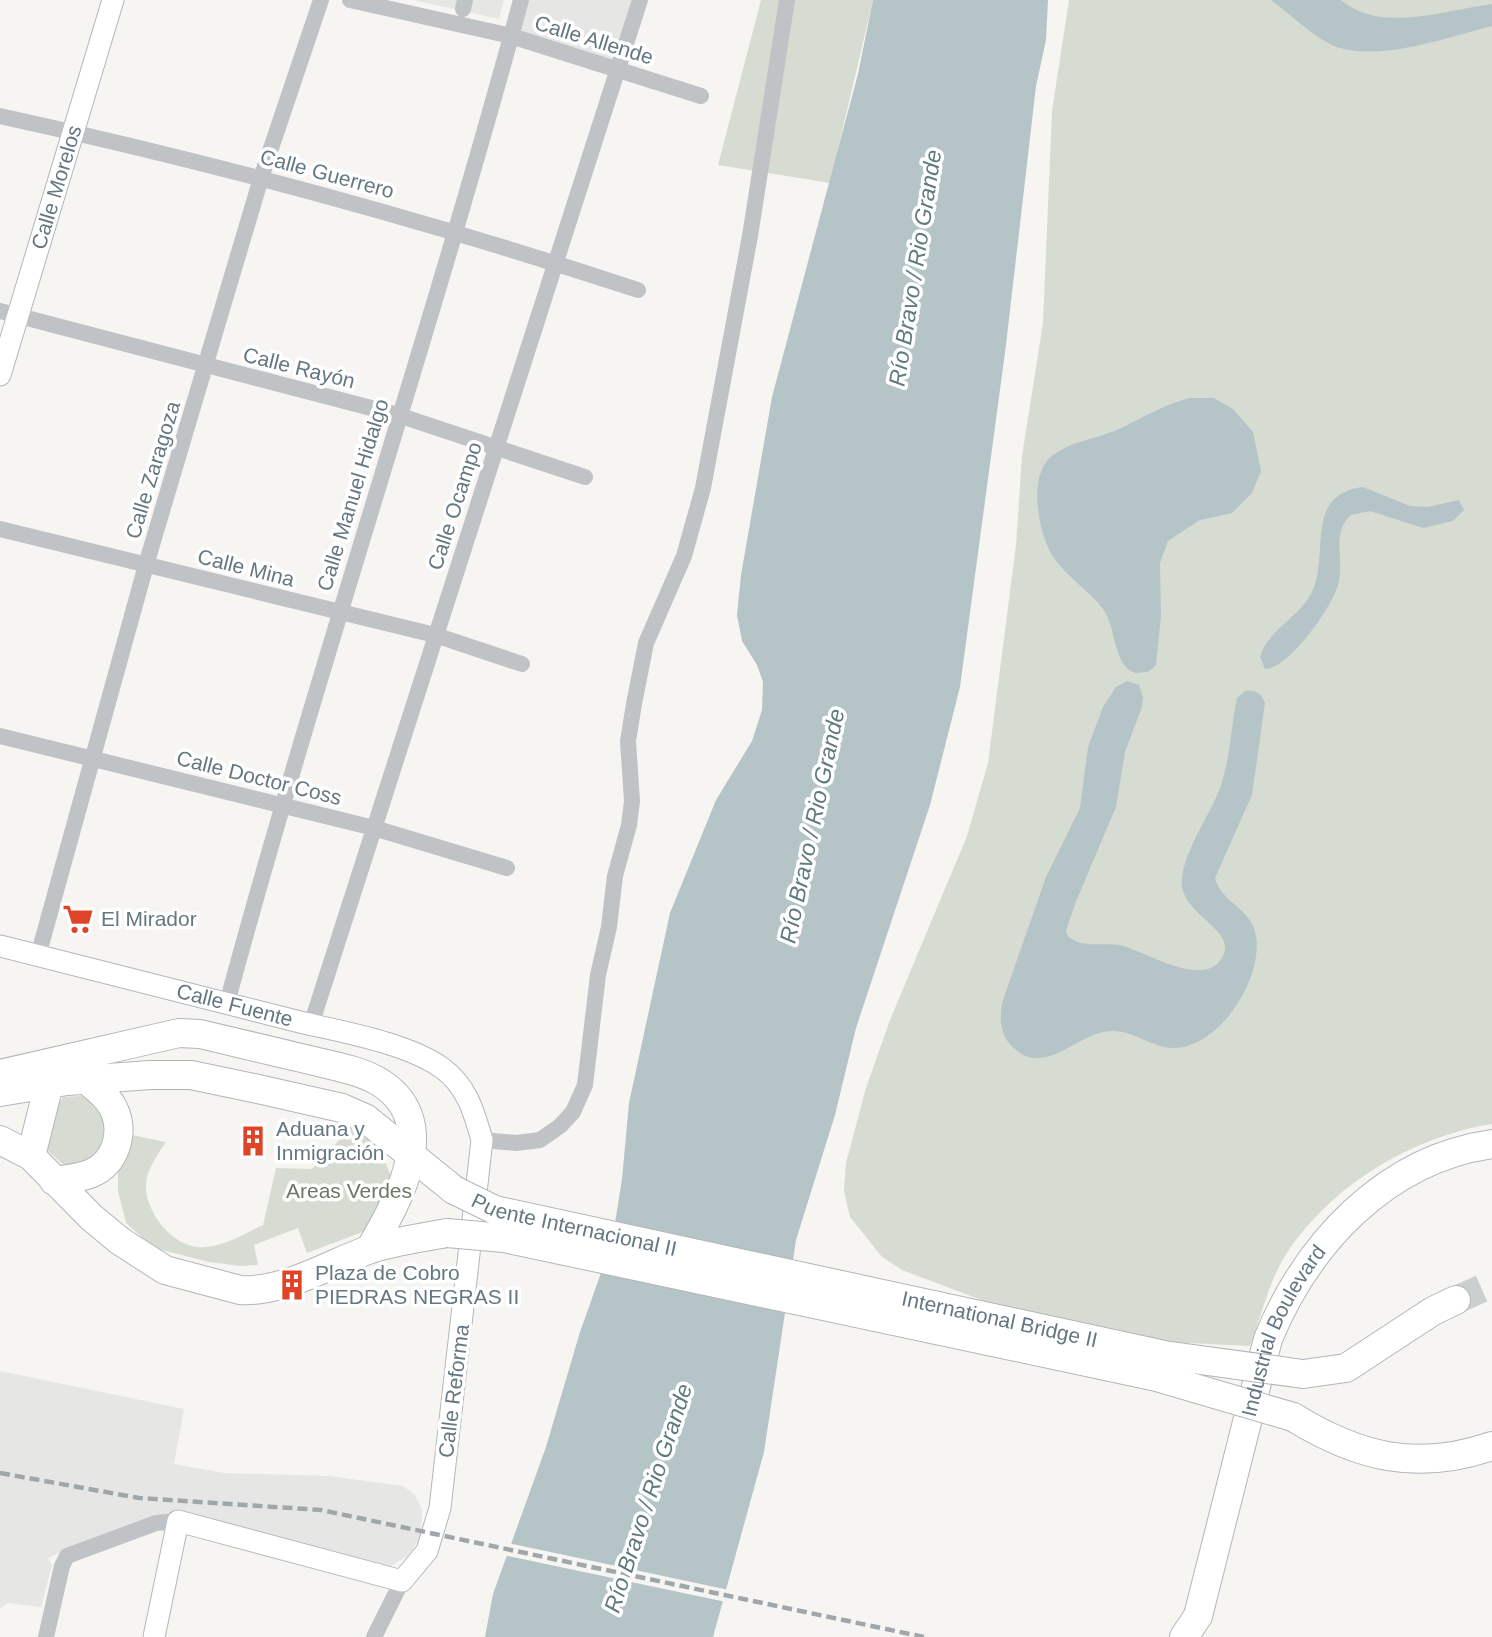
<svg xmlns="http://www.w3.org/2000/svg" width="1492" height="1637" font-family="Helvetica,sans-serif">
	<rect width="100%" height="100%" fill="#f6f5f2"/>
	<path fill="#e6e7e5" d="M413 0H504L499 19Z
		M528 0H636L616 58 611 60 518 35Z
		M0 1371 184 1409 174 1464 224 1473 329 1476 403 1486 414 1494 422 1509 421 1536 409 1555 391 1566 184 1517 98 1536 48 1558 52 1565 41 1607 8 1603 0 1609Z"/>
	<path fill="#d7dcd3" d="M761 0H873L830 183 718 165Z
		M1069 0H1492V1124C1411 1137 1330 1186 1285 1256 1269 1281 1261 1317 1250 1346L1168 1342 992 1304 902 1270 882 1257 850 1217 844 1191 846 1163 866 1088 890 1020 967 836 988 763 1016 545 1022 456 1043 323 1052 111Z
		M81 1096C117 1105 109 1133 94 1158L67 1168 47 1150 49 1120 63 1097Z
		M356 1122 380 1148 393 1182 365 1231 307 1253 298 1228 254 1245 258 1265 241 1266 209 1262 154 1248 126 1223 118 1191V1161L132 1135 166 1142C158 1154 146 1171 146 1186 146 1211 168 1240 192 1246 215 1252 244 1234 263 1225L276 1168 312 1169Z"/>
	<path fill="#b5c4c6" d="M873 0H1048L1046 40 1036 86 1006 345 960 687 930 805 856 1028 835 1115 796 1240 764 1452 713 1637H485L493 1594 546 1447 580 1332 612 1242 622 1179 629 1103 670 913 716 800 752 741 762 710 763 682 757 665 742 641 737 615 741 575 772 397 858 74Z
		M1271 0H1341C1381 34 1445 10 1492 4V26C1448 37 1376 64 1332 45 1311 35 1290 14 1271 0Z
		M1190 398H1214L1233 409 1253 432 1261 471 1252 493 1232 513 1200 520 1168 541 1160 563 1161 616 1156 665 1148 672 1135 673C1112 664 1117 628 1103 609 1088 589 1066 577 1052 555 1038 532 1027 474 1053 455 1072 441 1095 439 1117 430 1141 419 1164 404 1190 398Z
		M1363 487 1410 506 1428 507 1459 500 1464 510 1453 521 1423 528 1370 511 1351 515C1331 532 1344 559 1339 581 1335 604 1289 669 1265 669L1260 657C1268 630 1298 618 1311 594 1331 556 1302 495 1363 487Z
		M1127 681 1139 685 1143 697 1142 707 1125 752 1116 807 1075 904 1066 931 1068 936C1082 949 1102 942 1119 945 1143 949 1205 992 1223 956 1237 928 1176 914 1182 877 1187 845 1209 817 1220 788 1230 760 1231 727 1237 698L1245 691C1256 690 1261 693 1265 703L1252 795 1215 878C1220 900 1246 907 1254 928 1269 971 1221 1048 1174 1048 1152 1048 1135 1031 1113 1031 1081 1031 1060 1064 1028 1057 1003 1046 997 1026 1003 1000L1046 877 1080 808 1088 747 1103 707 1116 687Z"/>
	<path fill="#f6f5f2" d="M508 1543 729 1590 726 1602 503 1555Z"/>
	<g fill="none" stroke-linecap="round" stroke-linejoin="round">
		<path stroke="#cad0d0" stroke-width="28" stroke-dasharray="28 14" stroke-linecap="butt" d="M1456 1300 1492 1284"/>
		<g stroke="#b1b7bb" stroke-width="23">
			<g id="secondary">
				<path id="s1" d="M0 375 113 0"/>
				<path id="s2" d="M0 946C100 971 200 996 300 1022 342 1032 407 1043 442 1068 467 1086 474 1112 482 1140L440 1508 427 1551 402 1581 178 1521 154 1637"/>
			</g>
		</g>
		<g stroke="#b2b6b9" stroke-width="30">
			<g id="highway">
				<path d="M0 1074 179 1033 200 1034C238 1043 276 1052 314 1061 335 1066 357 1070 376 1080 445 1119 399 1199 370 1249"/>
				<path d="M0 1092 67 1081 150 1075H191L258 1089 342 1108 365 1118 454 1190"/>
				<path d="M0 1140 31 1156 91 1217 120 1241 165 1270 240 1290C283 1293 329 1264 368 1250 393 1241 421 1238 447 1233"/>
				<path d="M31 1156 49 1084"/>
				<path d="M54 1181C67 1179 81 1178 92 1173 115 1163 124 1134 115 1112 110 1098 96 1088 85 1079"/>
				<path d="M1303 1374 1346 1368 1433 1311 1456 1300"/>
				<path d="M1293 1417C1358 1457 1417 1472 1492 1446"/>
				<path id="s3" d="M1184 1637 1198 1616 1268 1339C1307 1244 1385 1159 1492 1144"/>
			</g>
		</g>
		<path stroke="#bfc3c6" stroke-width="16" d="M350 0 511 36 701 96
			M463 9 465 0
			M0 116C216 163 428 221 638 290
			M0 311 398 415 585 477
			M0 529 435 635 522 664
			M0 736 374 828 507 868
			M38 956 146 565 261 178 321 0
			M227 1003C318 667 430 336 521 0
			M311 1025 640 0
			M482 1140 516 1143 540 1140 560 1126 573 1112 585 1085 598 975 609 927 615 876 629 825 632 801 628 741 634 704 646 643 684 556 703 488 750 236 787 0
			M46 1637 62 1566 67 1556 156 1523 178 1521
			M374 1637 402 1581"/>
		<use href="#secondary" stroke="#fff" stroke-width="21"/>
		<use href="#highway" stroke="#fff" stroke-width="28"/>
		<path stroke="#a0a7ab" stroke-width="4.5" stroke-dasharray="10 5" stroke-linecap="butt" d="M0 1473 139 1498 321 1510 924 1637"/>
		<g stroke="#b2b6b9" stroke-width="30" stroke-linecap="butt">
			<g id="highway-bridge">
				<path id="s4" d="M454 1190 495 1210 1164 1355 1303 1374"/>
				<path d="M447 1233 504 1238 1157 1377 1293 1417"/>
			</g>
		</g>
		<use href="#highway-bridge" stroke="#fff" stroke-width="28"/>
	</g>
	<defs>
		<g id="supermarket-bare" transform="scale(2.415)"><path d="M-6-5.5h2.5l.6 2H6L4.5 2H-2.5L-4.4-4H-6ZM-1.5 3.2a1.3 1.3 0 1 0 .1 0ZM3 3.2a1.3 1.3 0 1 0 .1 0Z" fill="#df4428" stroke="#fff" stroke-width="2.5" paint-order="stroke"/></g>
		<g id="building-bare" transform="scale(2.415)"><path d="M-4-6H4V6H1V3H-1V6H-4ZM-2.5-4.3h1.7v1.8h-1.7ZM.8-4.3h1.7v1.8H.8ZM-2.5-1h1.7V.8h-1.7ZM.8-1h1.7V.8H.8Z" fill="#df4428" stroke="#fff" stroke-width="2.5" paint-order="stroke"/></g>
	</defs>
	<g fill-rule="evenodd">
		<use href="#supermarket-bare" x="78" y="919"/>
		<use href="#building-bare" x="253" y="1141"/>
		<use href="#building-bare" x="292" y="1285"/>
	</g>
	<g text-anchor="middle" stroke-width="7" stroke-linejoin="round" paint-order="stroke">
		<g font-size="21" fill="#657882" stroke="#fff">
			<text transform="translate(594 40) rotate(17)" y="7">Calle Allende</text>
			<text transform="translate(327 174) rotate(15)" y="7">Calle Guerrero</text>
			<text dy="7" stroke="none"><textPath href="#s1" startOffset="196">Calle Morelos</textPath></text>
			<text transform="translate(299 368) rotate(14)" y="7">Calle Rayón</text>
			<text transform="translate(153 470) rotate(-73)" y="7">Calle Zaragoza</text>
			<text transform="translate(353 495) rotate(-73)" y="7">Calle Manuel Hidalgo</text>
			<text transform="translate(455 506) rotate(-72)" y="7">Calle Ocampo</text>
			<text transform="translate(246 568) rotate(14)" y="7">Calle Mina</text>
			<text transform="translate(259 778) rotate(14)" y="7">Calle Doctor Coss</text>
			<text dy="7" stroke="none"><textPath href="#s2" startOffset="242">Calle Fuente</textPath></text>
			<text dy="7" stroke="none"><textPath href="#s4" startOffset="126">Puente Internacional II</textPath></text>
			<text dy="7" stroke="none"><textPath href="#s4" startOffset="562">International Bridge II</textPath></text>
			<text dy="7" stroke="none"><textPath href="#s3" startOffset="324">Industrial Boulevard</textPath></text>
			<text transform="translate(454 1391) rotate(-83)" y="7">Calle Reforma</text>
		</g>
		<g font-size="21" fill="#657882" stroke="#fff" text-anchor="start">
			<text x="101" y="926">El Mirador</text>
			<text x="276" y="1136">Aduana y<tspan x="276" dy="24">Inmigración</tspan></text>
			<text x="315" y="1280">Plaza de Cobro<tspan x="315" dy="24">PIEDRAS NEGRAS II</tspan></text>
		</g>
		<g font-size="21" fill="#6a7a64" stroke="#fff">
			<text x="349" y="1198">Areas Verdes</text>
		</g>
		<g font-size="23" font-style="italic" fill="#617a7f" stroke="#fff">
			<text transform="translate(915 268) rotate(-81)" y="8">Río Bravo / Rio Grande</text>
			<text transform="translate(812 826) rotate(-78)" y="8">Río Bravo / Rio Grande</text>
			<text transform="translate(648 1498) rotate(-72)" y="8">Río Bravo / Rio Grande</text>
		</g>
	</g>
</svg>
